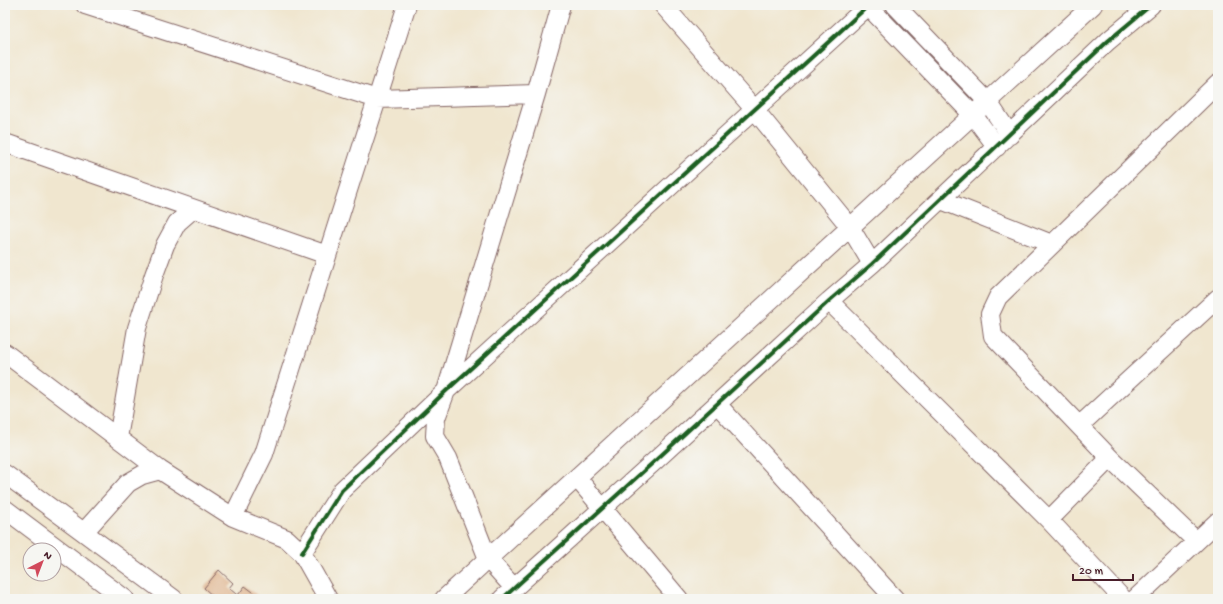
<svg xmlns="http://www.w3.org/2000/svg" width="1223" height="604" font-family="'Gochi Hand',sans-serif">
	<rect width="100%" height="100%" fill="#f6f6f2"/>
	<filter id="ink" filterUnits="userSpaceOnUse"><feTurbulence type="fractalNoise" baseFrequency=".025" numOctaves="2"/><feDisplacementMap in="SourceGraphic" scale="8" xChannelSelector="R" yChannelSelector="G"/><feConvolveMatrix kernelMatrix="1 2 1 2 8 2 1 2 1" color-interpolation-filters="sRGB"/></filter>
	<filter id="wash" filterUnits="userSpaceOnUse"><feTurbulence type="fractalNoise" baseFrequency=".012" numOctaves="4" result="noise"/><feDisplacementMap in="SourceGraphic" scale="16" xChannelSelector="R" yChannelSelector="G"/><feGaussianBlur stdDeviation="0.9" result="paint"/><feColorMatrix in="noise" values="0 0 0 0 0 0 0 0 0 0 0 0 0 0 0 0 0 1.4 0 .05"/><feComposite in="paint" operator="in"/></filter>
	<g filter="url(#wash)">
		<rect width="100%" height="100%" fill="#f0e6cf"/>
		<g id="blocks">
			<path fill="#dfb38c" d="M219 570 233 583 229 588 237 595 233 599H216L204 588Z
				M245 586 257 595 254 599H235Z"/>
		</g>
	</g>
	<g filter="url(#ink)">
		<use href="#blocks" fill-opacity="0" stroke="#846564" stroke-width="1"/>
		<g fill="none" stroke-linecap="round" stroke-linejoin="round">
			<g stroke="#846564" stroke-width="20">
				<path id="street" d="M85 5 377 99 536 94
					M663 5 755 110 850 227 872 264
					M867 5 973 115 997 147
					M895 5 988 102 1010 135
					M5 143 327 255
					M941 200 1052 244
					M829 301 1049 520 1123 599
					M5 353 160 470 233 517 287 539 302 553 328 599
					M717 404 895 599
					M1080 425 1218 298
					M118 438 137 328 154 275 165 245 177 223 193 209
					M5 474 174 599
					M577 478 679 599
					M5 509 125 599
					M233 517 264 454 407 5
					M1049 520 1110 458
					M84 532 128 483 142 475 160 470
					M1196 541 1110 458 993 336 990 314 998 297 1218 83
					M302 553 342 490 446 391 869 5
					M514 588 488 559 448 458 435 436 436 418 446 391 536 94 561 5
					M444 599 1093 5
					M502 599 657 459 829 301 872 264 1108 41 1151 5
					M1135 599 1218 521"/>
			</g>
			<use href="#street" stroke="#fff" stroke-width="18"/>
			<g stroke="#f6f6f2" stroke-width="6">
				<path id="cycleway" d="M302 553 342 490 446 391 869 5
					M502 599 657 459 829 301 872 264 1108 41 1151 5"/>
			</g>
			<use href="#cycleway" stroke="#1b5e20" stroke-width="4"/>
		</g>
	</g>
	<rect width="1223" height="604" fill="none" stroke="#f6f6f2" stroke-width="20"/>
	<g transform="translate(42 562) rotate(42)"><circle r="19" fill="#f6f6f2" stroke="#b1a0a2"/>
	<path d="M0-3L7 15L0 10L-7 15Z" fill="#d1495b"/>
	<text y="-6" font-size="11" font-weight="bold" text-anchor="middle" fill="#4a1f2b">N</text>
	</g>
	<path d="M1073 574v6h60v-6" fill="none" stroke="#4a1f2b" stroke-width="2"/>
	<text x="1079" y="574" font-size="12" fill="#4a1f2b" stroke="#f6f6f2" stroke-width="3" paint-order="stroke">20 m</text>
</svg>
